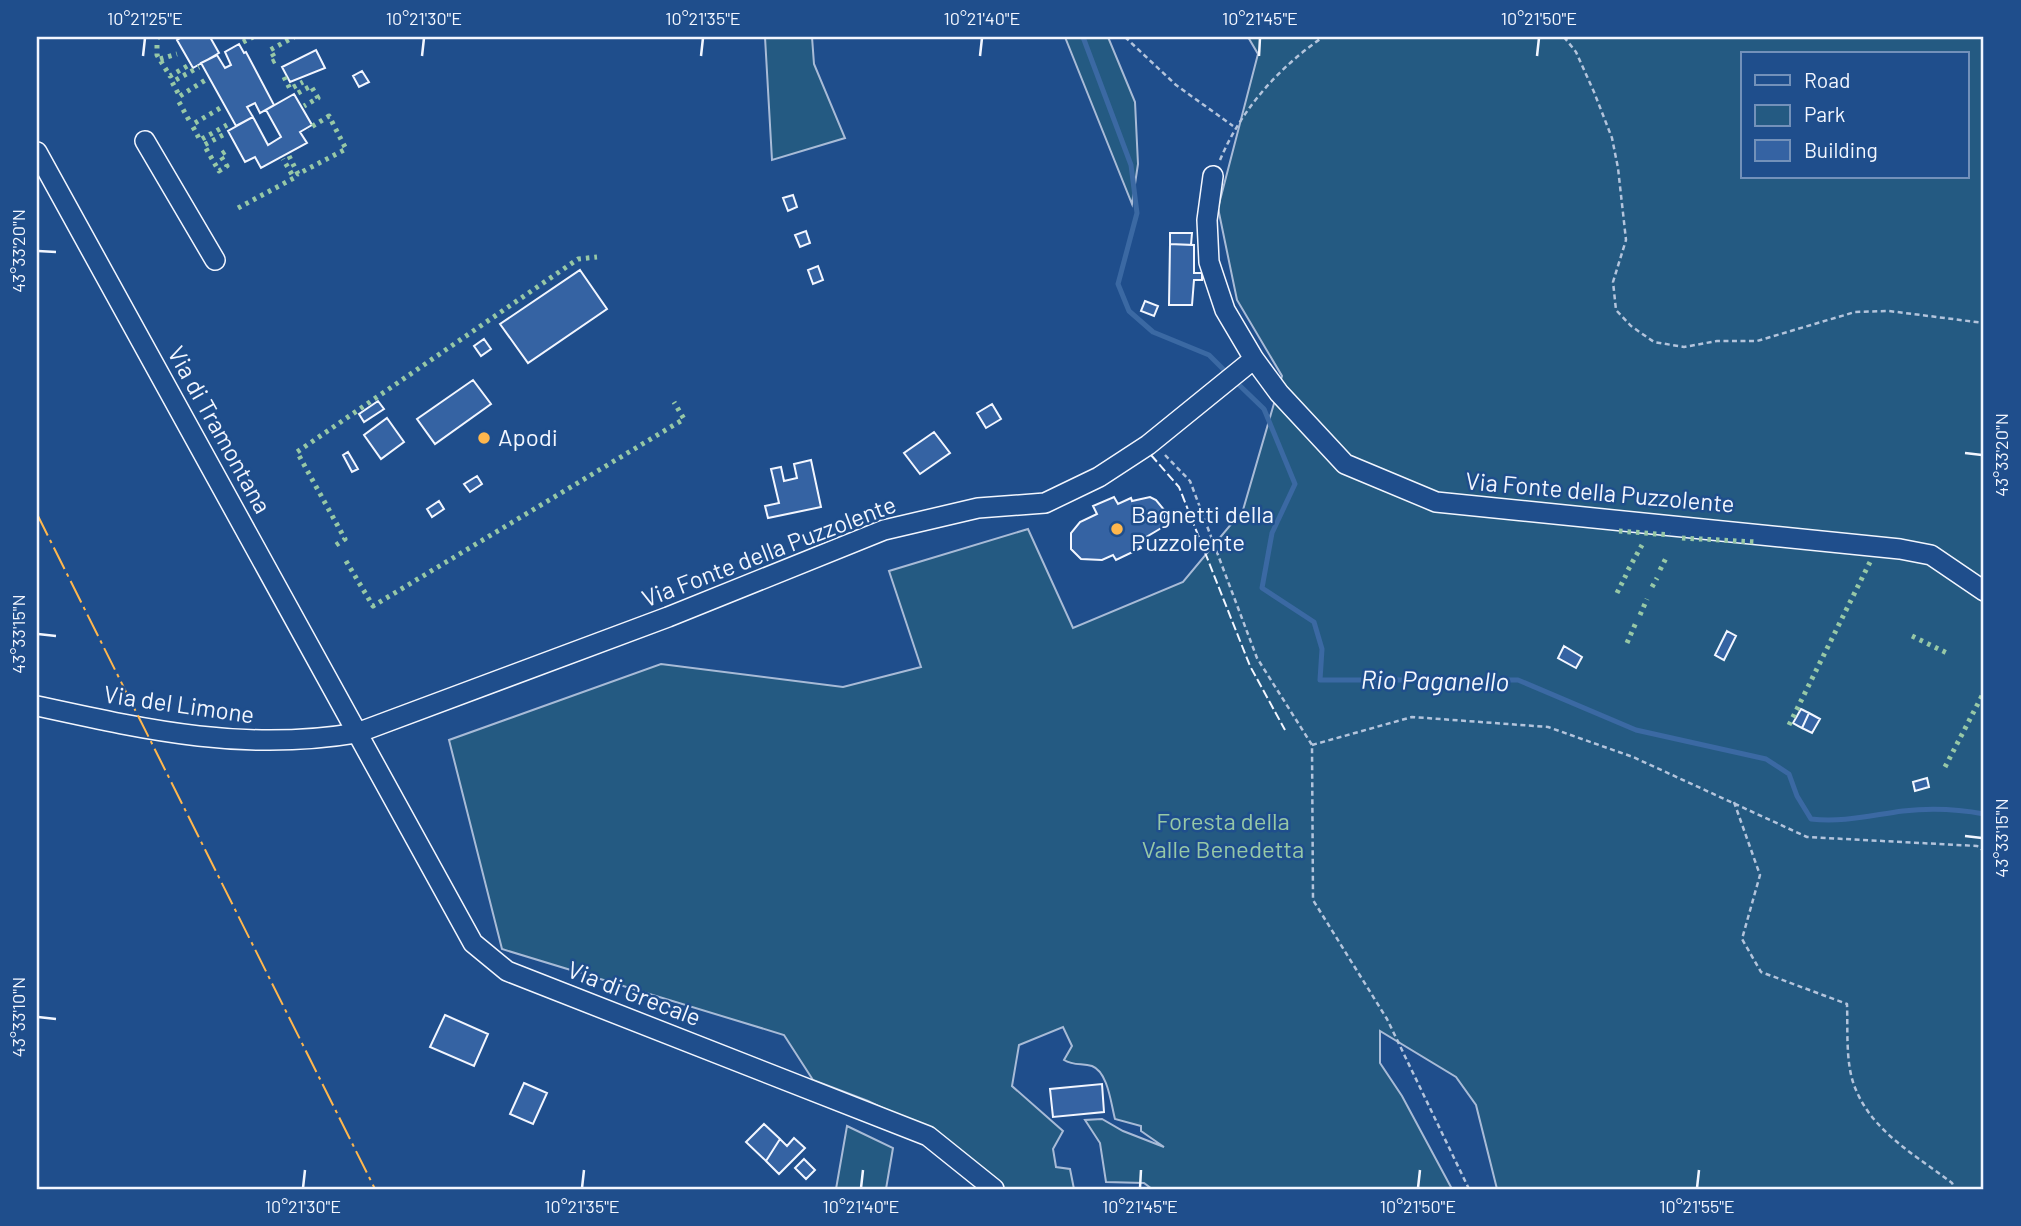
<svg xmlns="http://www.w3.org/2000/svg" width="2021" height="1226" font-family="Barlow,sans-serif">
	<rect width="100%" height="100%" fill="#1f4e8c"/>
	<path fill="#245a82" stroke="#a8bbd7" stroke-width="2" fill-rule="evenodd" d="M765 37H812L814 64 845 138 772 160Z
		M1065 37H1108L1135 102 1138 164 1132 204Z
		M1248 37H1984V1189H1497L1476 1105 1456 1077 1380 1031V1063L1402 1096 1452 1189H1152L1144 1183 1106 1182 1100 1143 1085 1120 1102 1119 1123 1131 1164 1147 1141 1131V1126L1115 1119C1111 1104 1108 1072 1092 1066 1082 1063 1074 1066 1064 1060L1072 1046 1063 1027 1019 1045 1012 1086 1063 1131 1053 1149 1056 1167 1070 1169 1074 1189H1005L935 1133 868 1101 813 1080 784 1035 502 949 449 740 661 664 843 687 921 667 889 571 1028 529 1073 628 1183 582 1243 510 1282 376 1237 300 1218 208 1258 54ZM1743 54H1967V177H1743Z
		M847 1126 893 1148 886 1189H836Z"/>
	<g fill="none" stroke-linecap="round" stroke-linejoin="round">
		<path stroke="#3b69a3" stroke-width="5" d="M1083 37 1131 165 1137 213 1118 284 1129 311 1153 332 1209 355 1228 374
			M1235 381 1264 409 1295 484 1272 533 1262 588 1314 622 1322 649 1320 680H1518L1636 730 1766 759 1789 774 1797 796 1811 819C1842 823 1872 815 1903 811 1931 808 1957 809 1984 814"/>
	</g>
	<path fill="#3563a3" stroke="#f2f6ff" stroke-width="2" d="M182 37H210L219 53 193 68 177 40Z
		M239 44 244 53 246 52 274 105 260 113 255 103 247 107 253 117 236 126 201 63 217 55 225 68 231 65 225 52Z
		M316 50 325 68 290 82 282 67Z
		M362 71 369 82 359 87 353 76Z
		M294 94 312 125 300 132 307 143 261 168 255 157 245 162 228 131 253 117 268 145 281 137 266 110Z
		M793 195 797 207 788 211 783 198Z
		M806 231 810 243 800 247 795 235Z
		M1170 233H1192L1191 245 1170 244Z
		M1170 244 1194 245V273H1202V280H1194L1192 305H1169Z
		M818 266 823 280 813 284 808 270Z
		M580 270 607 309 528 363 500 324Z
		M1145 301 1158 306 1154 316 1141 311Z
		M484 339 491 349 481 356 474 346Z
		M473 380 491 404 435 444 417 419Z
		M378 401 384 409 364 422 359 414Z
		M992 404 1001 419 986 428 977 413Z
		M387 418 404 442 381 459 364 435Z
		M934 432 950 453 920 474 904 453Z
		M348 452 358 469 352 472 343 455Z
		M811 460 821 507 768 518 765 506 779 503 771 469 781 467 784 481 797 478 794 464Z
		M477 476 482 484 470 492 464 484Z
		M1114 497 1118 504 1131 498 1132 501 1150 497 1156 500 1165 511 1163 527 1138 542 1141 548 1116 560 1113 555 1102 560 1081 559 1071 549V533L1080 522 1097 514 1093 506Z
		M439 501 444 509 432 517 427 509Z
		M1727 631 1736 636 1724 660 1715 655Z
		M1564 646 1582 657 1576 668 1558 658Z
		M1801 709 1809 713 1802 728 1793 723Z
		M1809 713 1820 719 1812 733 1802 728Z
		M1927 778 1929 787 1915 791 1913 782Z
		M445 1015 488 1034 474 1066 430 1047Z
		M524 1083 547 1093 533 1124 510 1114Z
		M1102 1084 1104 1112 1053 1117 1050 1089Z
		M764 1124 780 1139 766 1161 746 1142Z
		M794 1138 805 1148 779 1174 766 1161 780 1139 787 1146Z
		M804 1159 815 1170 806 1179 795 1168Z"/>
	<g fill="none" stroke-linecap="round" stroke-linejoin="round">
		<g stroke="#f2f6ff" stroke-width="22">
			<path id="minor" d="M145 141 215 260
				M37 152 473 943 507 971 928 1136 994 1189
				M1213 176 1207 220 1209 262 1225 310 1254 359 1279 393 1345 464 1436 502 1900 549 1931 555 1984 591
				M37 706C147 730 244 752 357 733L668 617 884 530 978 508 1045 503 1099 477 1148 445 1254 359"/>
		</g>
		<path stroke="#b3c4dc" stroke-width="2.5" stroke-dasharray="5 3.5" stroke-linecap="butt" d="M1125 37 1176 85 1233 126
			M1564 37 1576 52 1594 92 1612 138 1618 168 1626 240 1613 282 1616 310 1631 326 1654 342 1684 347 1717 341H1757L1855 312 1889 311 1984 323
			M1220 160C1241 110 1278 68 1323 37
			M1165 455 1190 481 1257 658 1312 745 1313 900 1387 1019 1469 1189
			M1312 745 1412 717 1548 727 1633 757 1807 837 1977 846 1984 851
			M1734 802 1760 875 1742 939 1761 972 1847 1004C1848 1030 1845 1066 1856 1090 1874 1133 1917 1156 1952 1183L1955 1189"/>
		<use href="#minor" stroke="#1f4e8c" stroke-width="19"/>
		<path stroke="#97c8a6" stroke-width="5" stroke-dasharray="3.5 5" stroke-linecap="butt" d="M158 37H160
			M243 42 253 37
			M157 45V55L170 76 189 65
			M160 59 177 54
			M272 62 276 60 270 50 294 37
			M284 77 290 89 303 82
			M178 93 172 82 199 67
			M298 93 311 86 318 98 304 106
			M180 96 207 79
			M179 102 190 122
			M195 123 222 107
			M193 127 200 140 227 125
			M223 135 204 145 219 171 227 166 220 155 229 149
			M289 156 298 174 346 149 329 116 308 129
			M238 208 294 178 283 159
			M1619 531 1670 535
			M1682 538 1756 542
			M336 545 345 539 297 452 578 259 597 257
			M346 561 373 606 684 419 674 402
			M1628 570 1642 545
			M1660 570 1667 556
			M1652 587 1657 578
			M1617 593 1626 575
			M1640 615 1647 599
			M1912 636 1947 653
			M1627 643 1637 620
			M1789 725 1870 562
			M1945 767 1984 692"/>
		<path stroke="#f2f6ff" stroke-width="2" stroke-dasharray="9 3.5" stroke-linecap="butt" d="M1151 455 1179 487 1250 666 1285 730"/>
		<path stroke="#ffb74d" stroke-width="2" stroke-dasharray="24 5 3.5 5" stroke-linecap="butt" d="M37 514 375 1189"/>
	</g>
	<path fill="none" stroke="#f2f6ff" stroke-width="2.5" d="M143 56 145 38M422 56 424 38M701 56 703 38M980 56 982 38M1259 56 1260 38M1537 56 1539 38M38 251 56 252M1965 453 1982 455M38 634 56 636M1965 836 1982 838M38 1017 56 1019M303 1188 305 1170M582 1188 584 1170M861 1188 863 1170M1140 1188 1141 1170M1418 1188 1420 1170M1697 1188 1699 1170"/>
	<g fill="#ffb74d" stroke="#1f4e8c" stroke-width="2.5">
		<circle cx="484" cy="438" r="7"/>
		<circle cx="1117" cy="529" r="7"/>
	</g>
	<g text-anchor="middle" stroke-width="5" stroke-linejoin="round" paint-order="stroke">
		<g font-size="24" fill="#f2f6ff" stroke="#1f4e8c">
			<text transform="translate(219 430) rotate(61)" y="8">Via di Tramontana</text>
			<text transform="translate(1600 493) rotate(5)" y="8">Via Fonte della Puzzolente</text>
			<text transform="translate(769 552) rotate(-21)" y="8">Via Fonte della Puzzolente</text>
			<text transform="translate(179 705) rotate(8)" y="8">Via del Limone</text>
			<text transform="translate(634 994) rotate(21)" y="8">Via di Grecale</text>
		</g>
		<g font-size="24" fill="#f2f6ff" stroke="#1f4e8c" text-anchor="start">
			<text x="498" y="446">Apodi</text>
			<text x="1131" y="523">Bagnetti della<tspan x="1131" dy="28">Puzzolente</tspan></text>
		</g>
		<g font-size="24" fill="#97c8a6" stroke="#1f4e8c">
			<text x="1223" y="830">Foresta della<tspan x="1223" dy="28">Valle Benedetta</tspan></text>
		</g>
		<g font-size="26" font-style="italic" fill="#f2f6ff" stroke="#1f4e8c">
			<text transform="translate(1435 681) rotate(1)" y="9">Rio Paganello</text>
		</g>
	</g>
	<rect width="2021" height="1226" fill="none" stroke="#1f4e8c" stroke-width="77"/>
	<rect x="1741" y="52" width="228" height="126" fill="#1f4e8c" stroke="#7391ba" stroke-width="2"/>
	<rect x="1755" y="75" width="35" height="10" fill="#1f4e8c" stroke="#7391ba" stroke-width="2"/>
	<text x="1804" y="88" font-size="21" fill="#f2f6ff">Road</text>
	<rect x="1755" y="105" width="35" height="21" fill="#245a82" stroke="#7391ba" stroke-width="2"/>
	<text x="1804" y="122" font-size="21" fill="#f2f6ff">Park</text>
	<rect x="1755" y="140" width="35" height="21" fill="#3563a3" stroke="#7391ba" stroke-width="2"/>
	<text x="1804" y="158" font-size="21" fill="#f2f6ff">Building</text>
	<rect x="38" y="38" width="1944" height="1150" fill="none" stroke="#f2f6ff" stroke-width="2.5"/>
	<g font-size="18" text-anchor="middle" fill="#f2f6ff">
		<text x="145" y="25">10°21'25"E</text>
		<text x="424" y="25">10°21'30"E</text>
		<text x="703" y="25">10°21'35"E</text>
		<text x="982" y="25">10°21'40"E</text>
		<text x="1260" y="25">10°21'45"E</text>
		<text x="1539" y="25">10°21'50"E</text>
		<text transform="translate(19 251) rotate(-90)" y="6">43°33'20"N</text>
		<text transform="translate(2002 455) rotate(-90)" y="6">43°33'20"N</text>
		<text transform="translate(19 634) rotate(-90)" y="6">43°33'15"N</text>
		<text transform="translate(2002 838) rotate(-90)" y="6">43°33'15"N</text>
		<text transform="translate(19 1017) rotate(-90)" y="6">43°33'10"N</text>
		<text x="303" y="1213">10°21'30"E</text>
		<text x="582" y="1213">10°21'35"E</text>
		<text x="861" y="1213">10°21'40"E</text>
		<text x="1140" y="1213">10°21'45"E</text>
		<text x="1418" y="1213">10°21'50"E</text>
		<text x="1697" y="1213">10°21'55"E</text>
	</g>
</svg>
